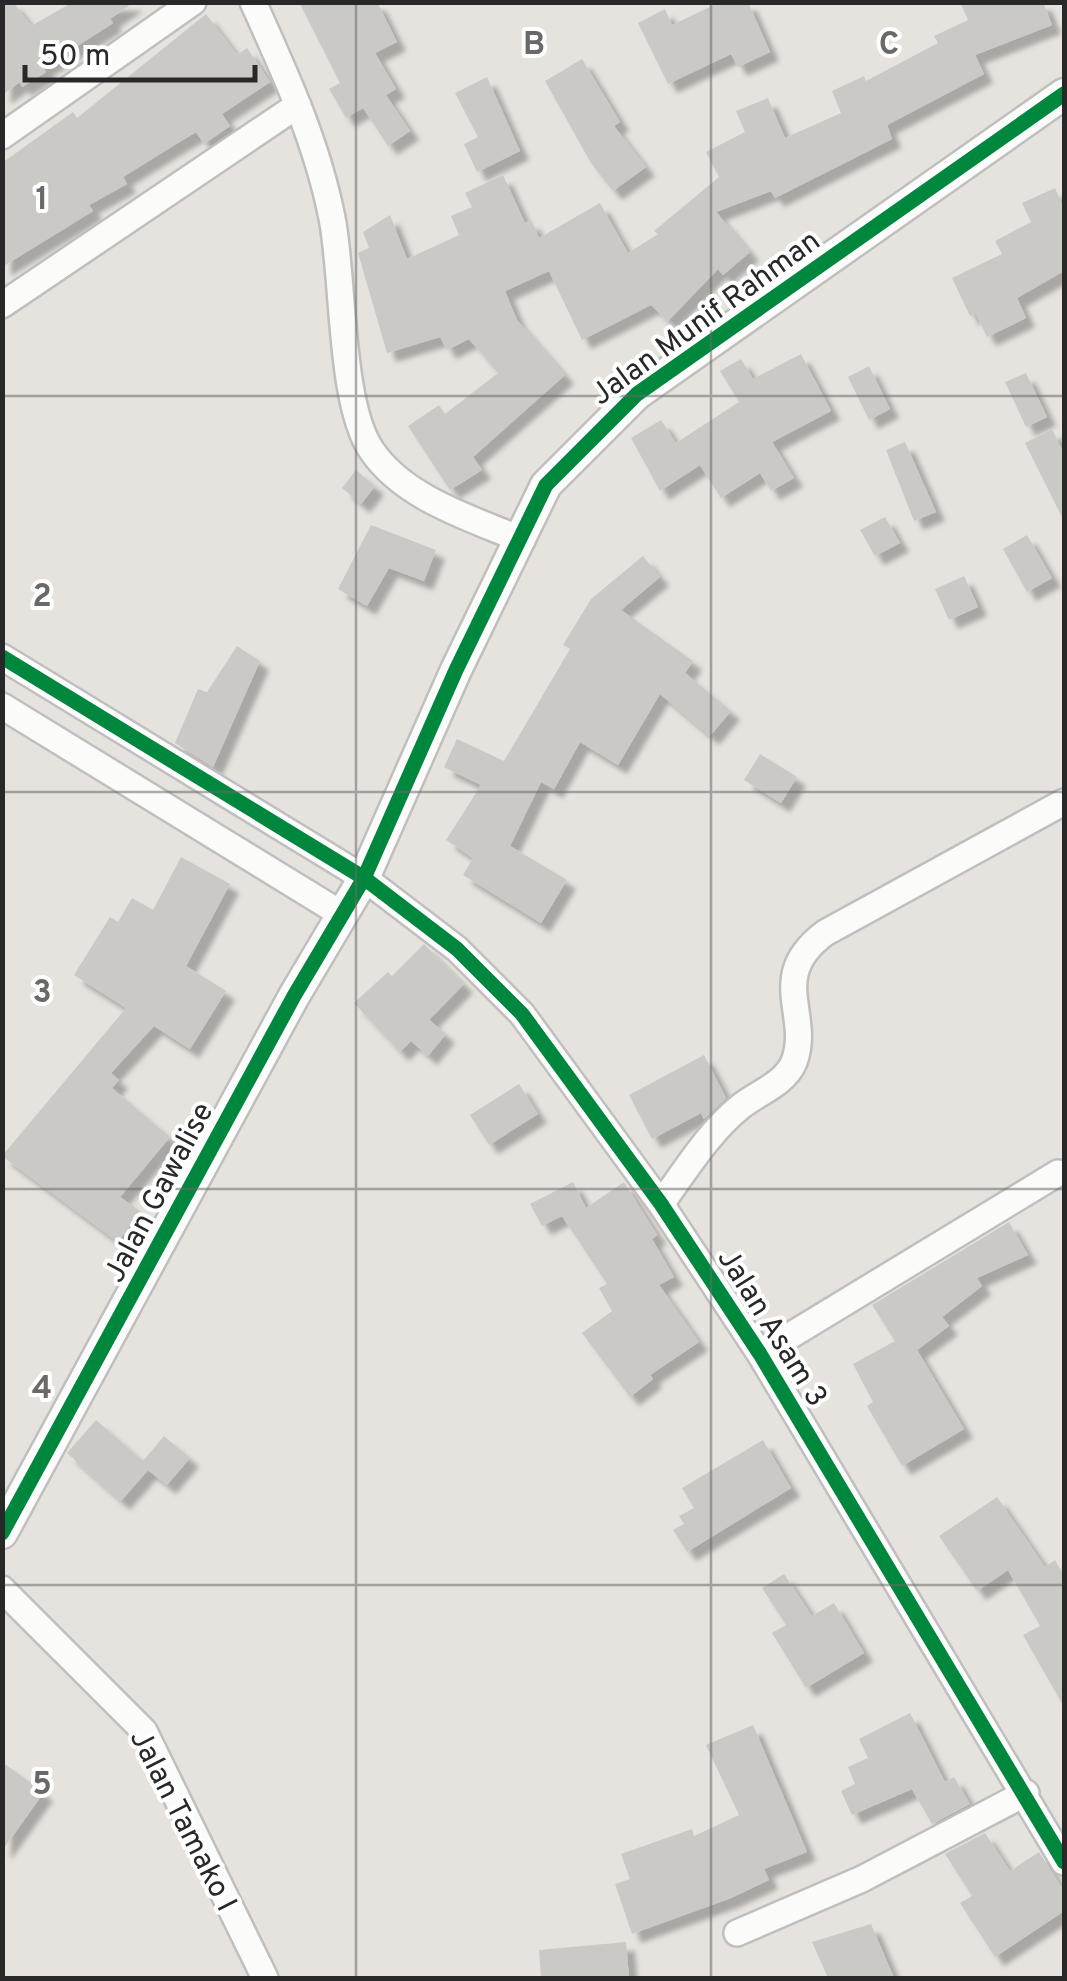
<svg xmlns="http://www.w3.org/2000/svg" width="1067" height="1981" font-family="Overpass,sans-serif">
	<defs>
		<filter id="shadow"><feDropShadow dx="9" dy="9" stdDeviation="2.5" flood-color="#0004"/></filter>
	</defs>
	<rect width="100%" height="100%" fill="#e6e3de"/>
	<path fill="#cbc9c5" filter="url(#shadow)" d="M2 2H13L31 26 73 2H134L110 19 113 23 43 68 46 72 22 87 20 82 2 95Z
		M299 2H377L397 42 375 53 396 89 386 95 410 131 388 146 363 108 346 118 329 89 340 83Z
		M720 2H748L770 52 738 67 731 54 668 84 638 23 665 9 672 25Z
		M960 2H1043L1052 25 975 55 984 74 887 125 892 139 775 198 771 191 716 212 750 252 723 275 718 269 668 321 651 305 582 340 549 271 505 291 517 320 565 375 473 457 482 470 450 490 408 426 439 405 445 414 498 373 469 339 447 350 440 337 387 353 358 253 369 248 363 232 390 215 407 259 459 235 451 216 472 207 465 193 503 175 525 223 531 220 539 238 600 203 628 253 658 234 654 231 719 177 706 152 745 132 736 111 768 98 785 138 841 113 832 91 864 76 866 81 938 43 934 36 968 20Z
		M206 14 237 55 247 48 270 82 222 114 230 126 204 144 196 132 171 147 123 177 127 184 89 205 93 211 2 267V163L73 112 77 118Z
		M582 59 620 122 614 126 646 167 613 191 591 163 545 81Z
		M487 77 520 151 477 172 464 144 478 137 455 93Z
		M1055 188 1064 209V271L1017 298 1026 318 987 337 976 314 970 316 952 278 1002 254 995 241 1031 222 1022 203Z
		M801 354 831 411 772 442 794 478 771 491 760 473 721 498 700 465 660 491 631 438 661 420 676 443 739 402 720 371 741 359 753 379Z
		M869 366 890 409 869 420 848 377Z
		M1026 373 1047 417 1026 427 1005 382Z
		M1052 429 1064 454V521L1025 443Z
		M905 442 936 512 914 521 886 450Z
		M356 470 375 486 361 504 342 488Z
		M885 517 900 543 875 556 860 530Z
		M371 525 436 550 424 581 389 568 367 606 338 589Z
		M1027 535 1052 578 1027 592 1003 549Z
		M643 556 660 577 621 610 693 661 685 673 731 711 710 736 660 694 618 765 580 742 554 789 541 782 510 846 567 880 541 923 463 875 473 858 446 840 481 785 444 767 457 739 504 761 570 649 563 645 591 599Z
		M964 576 978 607 949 620 935 589Z
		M237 646 260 661 213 767 175 743 198 689 207 692Z
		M760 754 797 777 781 803 744 780Z
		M181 857 230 884 186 966 226 991 190 1049 154 1026 111 1073 119 1080 112 1088 170 1137 120 1197 140 1211 118 1242 2 1156 126 1008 74 975 110 917 118 922 132 898 153 910Z
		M424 944 464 984 429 1020 446 1034 428 1056 411 1041 400 1052 354 1003 388 972 392 976Z
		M704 1055 726 1098 704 1119 701 1113 652 1139 629 1095Z
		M519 1084 538 1114 489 1145 470 1115Z
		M573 1182 586 1208 624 1182 657 1235 652 1239 674 1277 659 1285 699 1342 650 1375 653 1379 630 1397 582 1333 612 1311 599 1288 607 1284 562 1216 542 1226 530 1204Z
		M1009 1222 1028 1255 977 1278 982 1286 942 1317 949 1326 917 1350 964 1429 902 1466 867 1406 873 1402 853 1364 895 1341 872 1305Z
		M96 1420 143 1461 164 1436 190 1458 167 1485 148 1470 121 1501 67 1453Z
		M763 1440 791 1488 687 1552 673 1530 684 1524 679 1516 694 1508 682 1488Z
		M997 1497 1045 1567 1055 1560 1064 1576V1707L1023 1635 1040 1626 1008 1570 977 1591 939 1536Z
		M784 1574 812 1616 834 1603 864 1653 806 1688 772 1633 786 1625 762 1588Z
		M910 1713 945 1782 954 1777 970 1804 932 1824 912 1789 852 1815 841 1791 855 1784 848 1767 868 1758 859 1739Z
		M753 1725 807 1852 764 1869 769 1880 731 1898 632 1934 615 1884 630 1879 621 1854 692 1829 694 1836 739 1815 706 1745Z
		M2 1762 44 1792 2 1851Z
		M985 1833 1010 1871 1039 1852 1064 1891V1911L995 1957 960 1903 972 1896 945 1854Z
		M871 1924 894 1978H828L812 1942Z
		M626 1942 629 1978H541L539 1950Z"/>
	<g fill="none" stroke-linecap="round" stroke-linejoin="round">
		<g stroke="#c0bfbf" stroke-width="30">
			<path id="minor" d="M253 2C285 73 317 142 332 218 344 277 339 404 372 451 405 499 471 518 522 540
				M2 136 193 2
				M2 305 298 105
				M2 657 364 878 457 949 522 1014 661 1204 760 1354 1064 1862
				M2 706 343 915
				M661 1204C685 1171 709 1132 740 1107 757 1093 785 1084 794 1062 812 1015 766 977 825 933L1064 802
				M760 1354 1058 1173
				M2 1589 144 1731 265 1978
				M737 1933 862 1879 1026 1793"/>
		</g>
		<g stroke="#c0bfbf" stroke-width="35">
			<path id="tertiary" d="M2 1533 294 996 364 878 456 670 546 485 637 394 1064 94"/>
		</g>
		<use href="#minor" stroke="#fbfbfa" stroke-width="25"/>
		<use href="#tertiary" stroke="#fbfbfa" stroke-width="30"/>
		<g stroke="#fff" stroke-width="21">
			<path id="cycleway" d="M2 657 364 878 457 949 522 1014 661 1204 760 1354 1064 1862
				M2 1533 294 996 364 878 456 670 546 485 637 394 1064 94"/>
		</g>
		<use href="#cycleway" stroke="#00873e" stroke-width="15"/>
	</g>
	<path fill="none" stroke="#6a6968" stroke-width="2.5" stroke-opacity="0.55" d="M356 2V1978M711 2V1978M2 396H1064M2 792H1064M2 1189H1064M2 1585H1064"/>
	<g text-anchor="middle" stroke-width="8" stroke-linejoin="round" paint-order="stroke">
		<g font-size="30" fill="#282828" stroke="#fff">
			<text transform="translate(705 317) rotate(-36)" y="10">Jalan Munif Rahman</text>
			<text transform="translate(158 1192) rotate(-62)" y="10">Jalan Gawalise</text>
			<text transform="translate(773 1327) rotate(58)" y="10">Jalan Asam 3</text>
			<text transform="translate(184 1820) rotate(63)" y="10">Jalan Tamako I</text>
		</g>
	</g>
	<g font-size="32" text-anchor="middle" font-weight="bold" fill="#6a6968" stroke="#fff" stroke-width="8" stroke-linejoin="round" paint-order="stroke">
		<text x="534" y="54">B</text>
		<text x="889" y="54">C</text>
		<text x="42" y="209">1</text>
		<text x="42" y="606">2</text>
		<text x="42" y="1002">3</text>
		<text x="42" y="1398">4</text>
		<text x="42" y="1794">5</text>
	</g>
	<rect width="1067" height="1981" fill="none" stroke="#282828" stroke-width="10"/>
	<path d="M25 65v15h230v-15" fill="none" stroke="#282828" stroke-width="5"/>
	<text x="40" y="65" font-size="30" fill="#282828" stroke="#ffffff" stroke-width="8" paint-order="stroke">50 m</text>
</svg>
